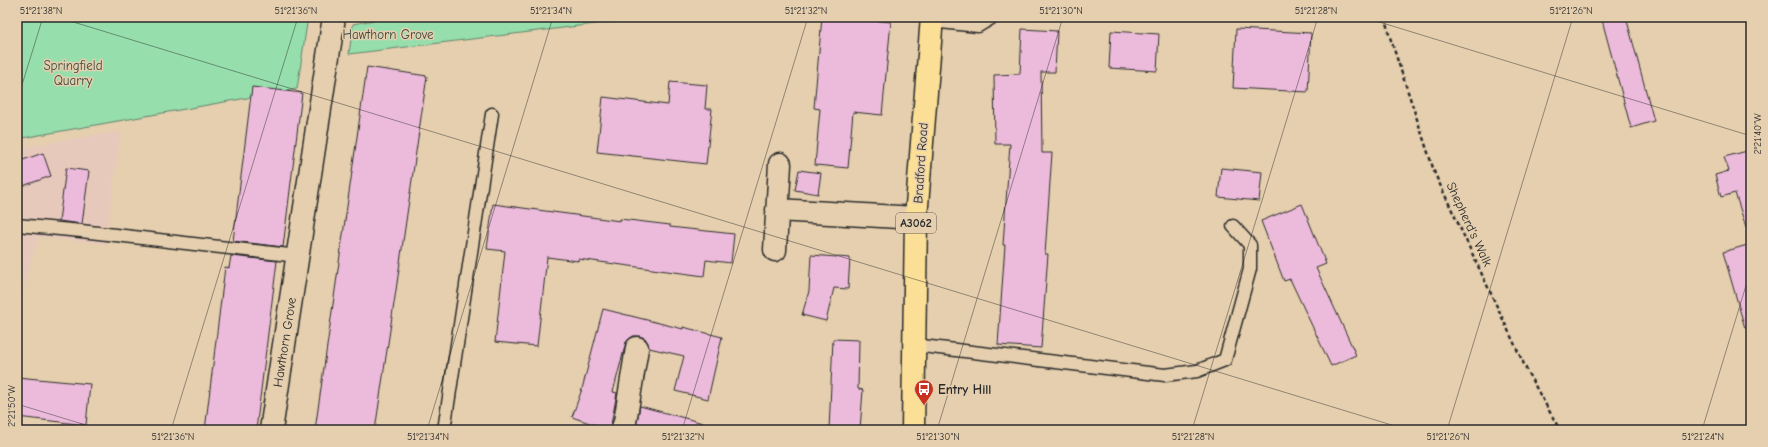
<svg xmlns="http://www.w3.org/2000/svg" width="1768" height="447" font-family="'Comic Neue',sans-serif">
	<rect width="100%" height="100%" fill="#e5cfae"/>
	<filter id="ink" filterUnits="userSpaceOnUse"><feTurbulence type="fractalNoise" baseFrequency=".025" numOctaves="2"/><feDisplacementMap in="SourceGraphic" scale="8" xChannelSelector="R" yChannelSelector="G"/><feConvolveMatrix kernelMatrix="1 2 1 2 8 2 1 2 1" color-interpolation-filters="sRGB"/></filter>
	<g filter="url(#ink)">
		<path fill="#e7c9bc" d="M121 131 105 244 38 237 17 311V148Z"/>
		<path fill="#96deac" stroke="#60846c" d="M17 17H308L297 89 17 139Z
			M390 17H685L620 21 349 54 353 24Z"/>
		<path fill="#ecbbdb" stroke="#2b2b2b" d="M822 17H842L891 22 882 115 853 112 848 168 815 165 820 109 814 108Z
			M1613 17H1626L1654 121 1631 128 1602 20Z
			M1022 29 1057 31 1055 72H1041L1042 153H1052L1045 254H1048L1041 348 998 345 1005 245H1003L1010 144H995L994 75 1020 74Z
			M1236 29 1311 33 1308 92 1233 88Z
			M1111 31 1159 34 1157 71 1109 68Z
			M367 67 427 76 396 290 375 430H315Z
			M670 82 707 85 705 109H712L706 164 597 152 603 97 668 105Z
			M252 87 302 93 283 247 233 241Z
			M1751 150V226L1746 227 1735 193 1721 197 1715 175 1729 171 1724 157Z
			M43 153 51 176 17 188V162Z
			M66 168 89 171 82 224 59 221Z
			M1221 168 1262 172 1259 201 1218 197Z
			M799 170 821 173 818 194 795 190Z
			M493 204 620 221V219L670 225V227L734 234 731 263 706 260 704 276 578 259V261L547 257 537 346 495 342 505 251 487 249Z
			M1302 204 1326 264 1316 268 1356 355 1331 366 1290 279 1284 281 1261 221Z
			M1751 244V328H1745L1723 252Z
			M811 255 850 258 848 289 834 288 826 321 802 315 809 291Z
			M231 256 277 261 256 430H205L225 267 229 268Z
			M603 309 683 329V327L722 337 708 399 675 391 684 356 649 348 648 343 645 338 639 336H633L626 342 613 392 617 393 610 430 572 417 582 389Z
			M833 339 859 340 858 389 863 390 860 430H829Z
			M17 377 90 384 86 425 17 417Z
			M640 406 703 423 702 430H635Z"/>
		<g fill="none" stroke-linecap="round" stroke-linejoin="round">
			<g stroke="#2b2b2b" stroke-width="15">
				<path id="lane" d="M931 21 978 26 993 17
					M17 225 81 231 298 256
					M914 345 1165 375 1197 371 1225 360 1250 269V245L1233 226
					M444 430 492 114"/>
			</g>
			<g stroke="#2b2b2b" stroke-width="25">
				<path id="street" d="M777 210 916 218
					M775 250 780 164
					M271 430 334 17
					M622 430 625 422 637 348"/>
			</g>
			<g stroke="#2b2b2b" stroke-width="25">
				<path id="primary" d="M913 430 916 218 932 17"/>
			</g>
			<path stroke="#2b2b2b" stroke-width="2.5" stroke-dasharray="4 3" stroke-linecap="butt" d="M1385 17 1388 31 1435 174 1529 375 1560 430"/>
			<use href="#lane" stroke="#e5cfae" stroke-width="12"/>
			<use href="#street" stroke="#e5cfae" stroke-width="22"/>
			<use href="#primary" stroke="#fbdf96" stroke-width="22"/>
		</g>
	</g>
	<path fill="none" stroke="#2b2b2b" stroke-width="1" stroke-opacity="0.45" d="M57 17 1408 430M1363 17 1751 136M17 101 43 17M17 404 102 430M171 430 298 17M427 430 553 17M682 430 808 17M937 430 1063 17M1192 430 1318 17M1447 430 1573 17M1702 430 1751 269"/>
	<defs>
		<g id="bus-pin" transform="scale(1)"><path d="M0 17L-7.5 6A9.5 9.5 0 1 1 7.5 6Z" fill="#c8321e" stroke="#e5cfae"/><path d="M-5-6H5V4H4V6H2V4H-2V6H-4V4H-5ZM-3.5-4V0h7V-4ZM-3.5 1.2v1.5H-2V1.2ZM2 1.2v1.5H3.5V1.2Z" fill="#fff"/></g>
	</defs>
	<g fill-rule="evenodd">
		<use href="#bus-pin" x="924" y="389"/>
	</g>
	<g text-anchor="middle" stroke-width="3" stroke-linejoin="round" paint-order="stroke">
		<rect fill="#e5cfae" stroke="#635c52" stroke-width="1" x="896" y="213" width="40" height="20" rx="3"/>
		<g font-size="12" font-weight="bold" fill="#2b2b2b">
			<text x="916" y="227">A3062</text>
		</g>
		<g font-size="13" fill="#3b463e" stroke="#e5cfae">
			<text x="388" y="39">Hawthorn Grove</text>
			<text x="73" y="70">Springfield<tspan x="73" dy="15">Quarry</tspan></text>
		</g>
		<g font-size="13" fill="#2b2b2b" stroke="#e5cfae">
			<text transform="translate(920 163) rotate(-86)" y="5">Bradford Road</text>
			<text transform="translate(1470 224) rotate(65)" y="5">Shepherd's Walk</text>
			<text transform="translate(284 342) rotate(-81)" y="5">Hawthorn Grove</text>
		</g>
		<g font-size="13" font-weight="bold" fill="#2b2b2b" stroke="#e5cfae" text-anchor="start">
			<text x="938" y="394">Entry Hill</text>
		</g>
	</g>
	<rect width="1768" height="447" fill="none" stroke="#e5cfae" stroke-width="44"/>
	<rect x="22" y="22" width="1724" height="403" fill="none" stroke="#2b2b2b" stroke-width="1.5"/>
	<g font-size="10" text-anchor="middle" fill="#2b2b2b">
		<text x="41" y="14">51°21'38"N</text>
		<text x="296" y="14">51°21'36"N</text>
		<text x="551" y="14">51°21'34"N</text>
		<text x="806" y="14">51°21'32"N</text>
		<text x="1061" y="14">51°21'30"N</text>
		<text x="1316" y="14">51°21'28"N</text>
		<text x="1571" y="14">51°21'26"N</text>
		<text transform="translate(1757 134) rotate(-90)" y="4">2°21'40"W</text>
		<text transform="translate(11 406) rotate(-90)" y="4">2°21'50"W</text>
		<text x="173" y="440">51°21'36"N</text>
		<text x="428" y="440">51°21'34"N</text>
		<text x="683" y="440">51°21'32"N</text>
		<text x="938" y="440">51°21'30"N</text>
		<text x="1193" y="440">51°21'28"N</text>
		<text x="1448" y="440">51°21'26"N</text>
		<text x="1703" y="440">51°21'24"N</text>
	</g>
</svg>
